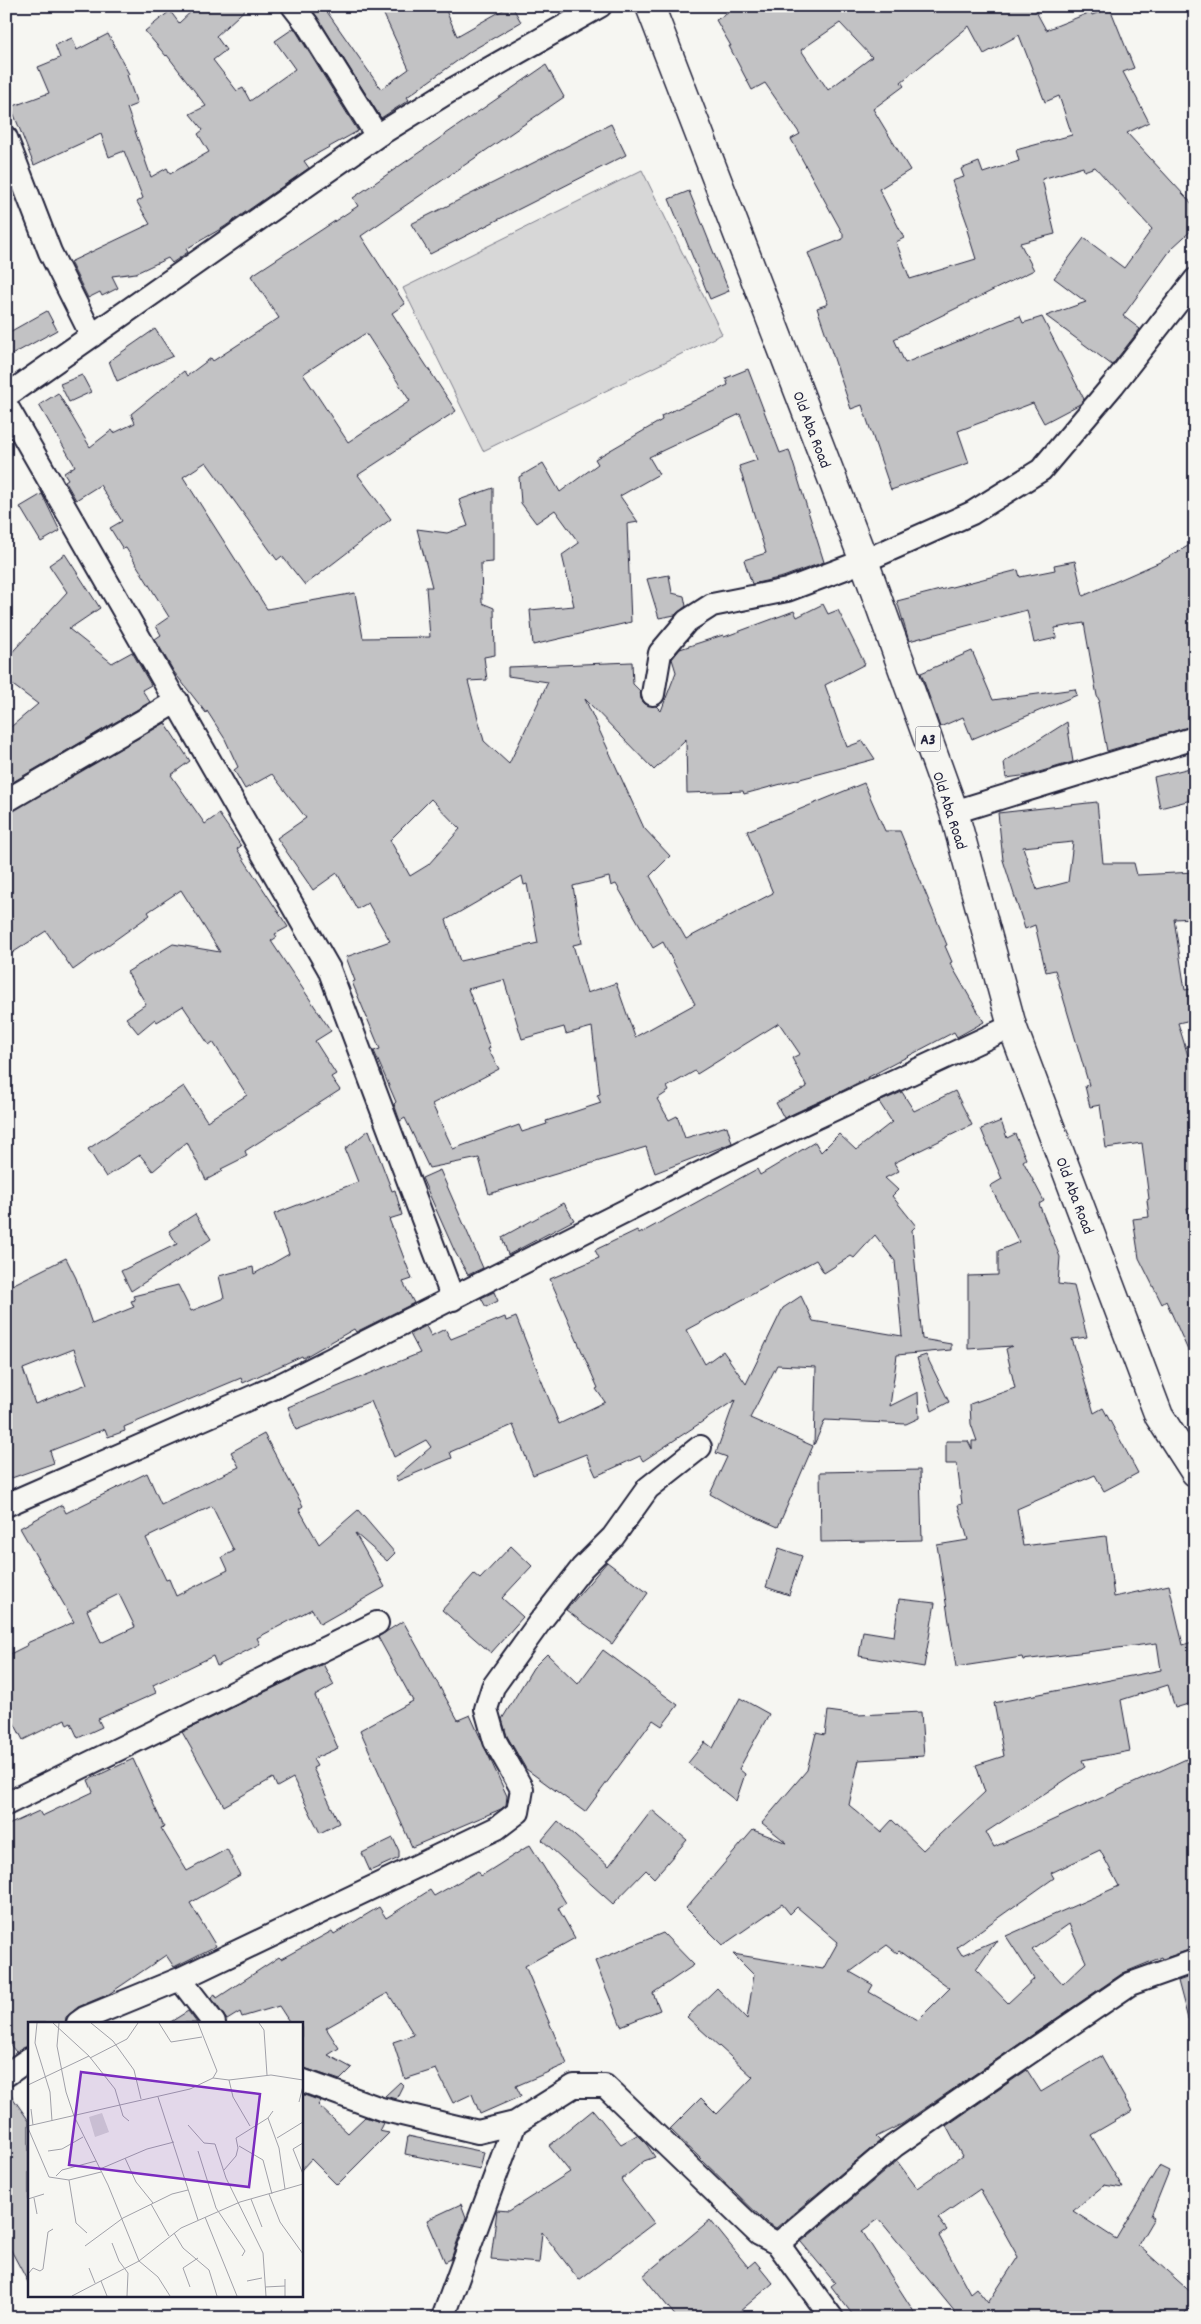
<svg xmlns="http://www.w3.org/2000/svg" width="1201" height="2324" font-family="Dekko,sans-serif">
	<rect width="100%" height="100%" fill="#f6f6f2"/>
	<filter id="ink" filterUnits="userSpaceOnUse"><feTurbulence type="fractalNoise" baseFrequency=".02" numOctaves="2"/><feDisplacementMap in="SourceGraphic" scale="10" xChannelSelector="R" yChannelSelector="G"/><feConvolveMatrix kernelMatrix="1 2 1 2 8 2 1 2 1" color-interpolation-filters="sRGB"/></filter>
	<g filter="url(#ink)">
		<path fill="#d7d7d7" stroke="#7c7c89" d="M642 170 722 334 483 451 403 288Z"/>
		<path fill="#c2c2c4" stroke="#22223b" fill-rule="evenodd" d="M197 6H249L216 36 226 50 213 60 237 91 243 88 250 101 295 69 275 41 294 28 358 131 304 161 309 168 224 227 186 249 188 252 172 263 168 258 136 273 112 276 118 288 102 296 100 292 88 298 70 262 150 224 137 202 143 198 124 151 109 157 101 134 34 165 11 107 49 93 38 67 60 58 55 45 72 38 77 50 108 34 129 74 127 75 137 104 127 108 151 177 167 168 170 174 209 152 198 134 203 130 190 114 206 106 167 55 166 56 145 31 170 11 179 23Z
			M310 6H323L381 89 409 69 380 6H444L457 36 510 6H512L521 22 471 51 407 97 409 100 381 118Z
			M724 6H1033L1046 30 1091 12 1092 15 1110 8 1134 68 1123 72 1149 122 1127 133 1195 207V227L1172 248 1123 316 1140 329 1112 365 1046 316 1086 302 1054 278 1084 238 1124 268 1152 229 1095 167 1084 171 1083 167 1042 179 1055 234 1020 243 1034 270 894 339 905 363 1020 316 1023 323 1042 317 1084 399 1080 404 1044 423 1033 403 958 431 969 463 891 490 862 405 851 409 817 308 828 304 808 253 843 239V234L791 139 800 134 765 83 752 90 729 46H731L716 20 728 13ZM840 23 872 57 828 90 801 50ZM969 26 984 54 1019 35 1045 102 1059 96 1072 135 1016 150 1019 161 983 173 979 162 961 169 964 177 952 181 969 229 967 230 976 259 910 279 896 242 904 238 879 189 910 170 873 109 904 86 901 82Z
			M546 65 564 97 361 236 405 304 392 313 456 411 358 475 391 519 305 585 282 556 277 560 206 462 183 477 267 609 355 593 363 638 430 637 426 587H432L417 529 447 533 468 526 459 500 493 488V562L481 563 482 603 494 608 495 655 484 657 487 680 468 681 484 741 509 764 548 682 508 676V667L632 662 633 684 640 691 641 699 645 704 656 706 661 711 676 672 672 659 680 649 723 635 724 637 794 611 797 617 823 604 828 614 838 610 865 664 825 685 847 747 863 741 875 759 744 794 743 791 687 793 686 739 654 770 585 699 644 828 670 856 650 876 686 939 773 893 747 831 864 783 885 831H900L947 945 945 946 952 962 950 963 984 1022 957 1037 954 1032 844 1090 784 1118 776 1103 807 1087 792 1058 800 1054 779 1023 697 1074 695 1071 667 1087 669 1091 657 1099 669 1120 677 1116 685 1138 727 1126 732 1143 655 1173 646 1147 489 1194 479 1158 429 1168 405 1118 400 1121 394 1104 396 1102 374 1051 380 1049 352 982 355 981 346 957 390 941 368 903 357 909 337 873 313 890 277 838 306 818 272 774 245 789 234 770 238 767 225 739 207 711 206 713 174 672 155 639 161 635 156 626 169 617 126 548 123 549 110 528 122 521 100 485 76 500 65 481 68 479 64 473 75 466 39 405 58 393 90 447 112 430 114 433 135 423 131 414 184 371 187 376 211 358 213 361 279 318 251 276 358 206 353 198ZM366 333 410 401 348 442 303 374ZM431 799 460 829 428 865 410 876 390 840ZM522 876 524 885 527 884 538 943 460 961 446 920ZM609 877 611 886 616 884 653 948 663 942 695 1004 635 1037 616 983 587 993 573 945 582 943 573 886ZM504 980 522 1039 564 1027 566 1034 592 1027 600 1094 597 1095 601 1103 546 1121 547 1124 522 1132 519 1125 453 1149 432 1104 499 1069 488 1049 490 1048 468 989Z
			M611 124 626 155 430 254 411 224Z
			M689 191 729 291 710 299 669 199Z
			M47 311 57 330 6 358V334Z
			M155 329 173 356 117 381 109 361Z
			M748 369 780 453 789 450 824 562 783 577 752 584 744 560 766 553 739 466 757 460 740 414 649 457 659 474 620 496 638 522 627 524 631 622 533 645 530 610 574 606 562 555 579 543 555 510 536 523 521 503 519 477 543 463 560 492 598 464 595 459 662 420 661 416 728 385 726 378Z
			M82 375 91 392 69 402 60 384Z
			M42 494 60 531 41 542 20 507Z
			M1195 542V725L1107 751 1098 703 1100 702 1097 696 1084 623 1055 628 1056 638 1034 643 1027 610 909 641 897 601 1018 570 1020 577 1055 570 1054 565 1075 561 1083 596 1160 562Z
			M65 554 100 608 69 629 112 663 132 652 151 685 142 690 150 702 6 786V731L38 704 6 680V659L67 592 49 565Z
			M669 575 672 593 684 596 686 606 675 615 659 618 647 579Z
			M972 651 993 700 1075 689 1077 695 972 739 963 717 940 727 921 673Z
			M1067 722 1073 762 1029 775 1006 778 1004 762Z
			M165 723 190 761 171 775 205 824 219 814 241 846 237 849 288 927 275 934 277 937 271 941 331 1031 315 1041 336 1074 331 1077 340 1090 245 1151 247 1156 221 1169 223 1171 206 1180 187 1142 153 1171 140 1155 106 1177 88 1149 184 1086 207 1121 247 1095 213 1042 209 1045 183 1006 157 1022 155 1019 138 1033 126 1018 146 1004 127 972 173 944 220 952 181 890 148 912 150 915 73 970 46 931 6 957V814Z
			M1190 768 1195 785V799L1160 808 1154 777Z
			M1097 802 1103 863H1134L1137 875 1195 872V918L1174 919 1185 990 1191 989 1195 1004V1019L1178 1023 1189 1059H1195V1207L1187 1208 1195 1240V1366L1166 1301 1162 1304 1139 1258 1133 1219 1149 1217 1147 1200 1149 1199 1142 1143 1106 1148 1100 1105 1090 1107 1085 1086 1089 1085 1055 970 1046 972 1035 925 1025 929 1003 860 998 813ZM1073 842 1068 882 1037 890 1023 847Z
			M955 1091 972 1125 894 1163 899 1171 885 1178 898 1190 892 1196 916 1226 912 1230 922 1339 951 1344V1350L897 1355 890 1406 918 1392 919 1418 906 1424 825 1420 814 1445 816 1367 777 1365 750 1418 813 1446 778 1527 731 1506 710 1494 727 1457 716 1453 735 1400 643 1461 640 1456 596 1476 586 1454 533 1475 513 1425 450 1452 452 1458 397 1481 395 1478 431 1447 426 1440 394 1457 371 1401 296 1430 288 1407 420 1353 410 1334 426 1326 431 1336 445 1329 451 1339 505 1317 506 1321 516 1317 559 1424 605 1402 596 1389 598 1388 550 1279 599 1258 595 1250 637 1230 639 1234 757 1169 760 1175 815 1142 821 1152 839 1134 856 1150 892 1122 879 1102 902 1092 914 1111ZM875 1235 895 1261 902 1336 813 1321 801 1296 783 1308 746 1384 723 1351 705 1364 686 1330 816 1260 824 1273 851 1256 854 1258Z
			M1001 1121 1007 1138 1015 1134 1026 1159 1023 1161 1044 1201 1039 1204 1060 1257 1058 1284 1074 1286 1087 1337 1072 1339 1094 1413 1103 1408 1138 1473 1104 1491 1095 1475 1017 1509 1023 1546 1106 1536 1114 1597 1169 1585 1183 1645 1195 1641V1702L1175 1708 1168 1685 1121 1700 1130 1751 1082 1760 1085 1767 986 1832 994 1847 1195 1755V1948L1163 1959 1162 1957 1123 1973 902 2124 876 2137 880 2141 776 2228 767 2223 670 2129 701 2098 717 2114 753 2077 687 2017 717 1988 747 2019 754 1975 733 1954 823 1969 838 1942 797 1907 790 1914 782 1904 723 1945 686 1908 753 1830 787 1843 762 1823 807 1770 816 1733 825 1735 828 1711 858 1715 921 1712 924 1756 859 1760 849 1805 881 1832 892 1820 923 1850 985 1792 976 1765 1004 1756 994 1703 1161 1670 1157 1643 1023 1660 1022 1657 956 1667 937 1545 968 1540 958 1505 962 1504 957 1464H946V1441H968L972 1449V1441H977L971 1424 970 1404 1015 1388 1006 1349 1012 1346 968 1349V1276L998 1275V1251L1019 1242 990 1186 1002 1179 981 1129ZM1100 1850 1119 1886 1006 1936 1034 1979 1008 2003 976 1970 997 1940 962 1955 957 1947 1054 1878 1051 1873ZM1069 1924 1086 1962 1063 1984 1032 1950ZM887 1945 897 1953 899 1951 950 1988 918 2020 869 1992 873 1985 850 1972Z
			M369 1130 392 1191 395 1190 402 1215 389 1219 412 1279 403 1282 414 1303 356 1332 354 1329 303 1358 302 1356 243 1383 241 1378 124 1427 125 1431 108 1437 105 1429 50 1451 54 1463 6 1480V1288L66 1258 76 1278 92 1324 134 1307 131 1301 135 1300 133 1296 178 1285 191 1311 224 1298 219 1276 253 1267 254 1274 289 1254 274 1214 358 1182 345 1149ZM74 1349 87 1384 35 1404 23 1369Z
			M440 1170 483 1268 468 1275 455 1252 422 1178Z
			M564 1203 574 1220 508 1255 502 1237Z
			M195 1214 211 1239 131 1291 121 1271 177 1244 169 1231Z
			M494 1292 498 1301 486 1307 481 1298Z
			M926 1355 949 1402 932 1411 917 1358Z
			M264 1434 303 1506 299 1509 319 1544 358 1510 395 1553 387 1561 355 1533 385 1587 320 1624 312 1609 257 1638 260 1644 217 1666 213 1656 153 1685 156 1693 98 1719 102 1727 78 1738 71 1723 67 1725 65 1719 23 1740 6 1708V1656L28 1645 27 1643 74 1622 20 1528 62 1505 66 1513 147 1473 161 1504 239 1467 231 1452ZM212 1506 234 1551 222 1557 228 1570 176 1596 169 1579 166 1580 146 1538ZM119 1594 135 1627 101 1643 87 1610Z
			M920 1470 922 1540 821 1542 820 1472Z
			M511 1546 532 1566 502 1598 523 1617 491 1653 442 1610 474 1574 480 1579Z
			M779 1548 802 1556 789 1595 766 1587Z
			M607 1562 648 1593 612 1644 566 1610Z
			M899 1599 935 1603 924 1667 859 1656 863 1631 894 1636Z
			M403 1621 458 1720 470 1715 507 1796 506 1805 501 1809 412 1847 360 1730 413 1701 378 1637Z
			M603 1650 678 1705 662 1726 653 1720 585 1812 526 1769 507 1736 502 1719 533 1668 547 1654 578 1684Z
			M323 1664 334 1685 315 1696 338 1748 313 1759 317 1766 313 1768 339 1823 320 1833 293 1778 277 1787 273 1778 224 1806 182 1732Z
			M740 1698 769 1714 739 1769 745 1774 736 1801 688 1763 705 1742 713 1748Z
			M133 1759 164 1827 161 1828 187 1871 227 1849 240 1875 190 1903 216 1946 174 1967 166 1955 109 1994 78 2007 66 2017 65 2023H29V2046L16 2052 6 2040V1826L39 1811 42 1816 93 1792 88 1780Z
			M652 1810 687 1840 654 1878 646 1870 613 1904 542 1840 558 1821 609 1866Z
			M393 1838 399 1851V1858L370 1871 362 1853Z
			M530 1845 566 1903 558 1908 575 1938 525 1966 567 2064 516 2086 521 2096 480 2114 472 2094 453 2103 436 2069 405 2079 393 2042 414 2035 388 1993 326 2028 339 2048 328 2055 352 2068 340 2080 301 2067V2023H290L279 2006 242 2017 240 2012 227 2020 211 1997 215 1994 217 1998 279 1957 281 1959 332 1931 334 1934 379 1907 386 1918 430 1890 434 1896 478 1871 481 1876Z
			M663 1933 694 1965 653 1993 660 2010 621 2026 595 1961Z
			M1195 1975V2018L1188 2019 1178 1981Z
			M188 2011 197 2023H169Z
			M1101 2056 1132 2111 1091 2135 1123 2188 1104 2185 1073 2211 1116 2239 1159 2166 1169 2171 1151 2216 1154 2218 1138 2245 1195 2296V2301L1181 2318H960L879 2219 862 2231 918 2318H855L831 2286 835 2283 801 2242 897 2161 917 2188 962 2156 946 2126 1027 2070 1041 2092ZM980 2189 1018 2257 988 2303 976 2288 970 2293 939 2236 947 2230 938 2218Z
			M400 2082 403 2085 396 2099 385 2096Z
			M6 2088 29 2121V2284L6 2241Z
			M301 2094 321 2101 318 2105 348 2133 365 2117 383 2123 379 2131 389 2133 337 2185 311 2159 301 2170Z
			M593 2110 621 2144 637 2135 647 2145 655 2157 644 2161 621 2180 654 2223 579 2280 542 2232 539 2263 491 2259 497 2210 509 2211 570 2172 549 2146Z
			M408 2136 484 2152 480 2169 405 2154Z
			M461 2204 466 2217 451 2259 445 2262 427 2220Z
			M710 2220 748 2267 755 2261 773 2283 732 2318H677L643 2276Z"/>
		<g fill="none" stroke-linecap="round" stroke-linejoin="round">
			<g stroke="#22223b" stroke-width="26">
				<path id="minor" d="M293 6 307 24 377 136
					M6 138 50 252 92 336
					M6 396 377 136 448 92 600 6
					M6 405 329 969 453 1299
					M653 694 660 653 687 621 712 605 787 590 864 561 972 513 1041 470 1113 385 1195 280
					M6 801 177 701
					M954 812 1195 738
					M6 1505 280 1385 744 1151 1012 1026
					M6 1804 377 1623
					M180 1979 214 2023
					M78 2023 85 2018 180 1979 497 1828 518 1812 522 1789 495 1741 486 1709 493 1687 539 1623 582 1568 613 1537 648 1488 700 1447
					M6 2075 29 2059
					M301 2080 381 2109 478 2132 515 2123 574 2086H605L759 2234 778 2244 832 2318
					M778 2244 894 2146 1014 2063 1130 1984 1195 1961
					M443 2318 515 2123"/>
			</g>
			<g stroke="#22223b" stroke-width="31">
				<path id="primary" d="M650 6 864 561 954 812 1012 1026 1159 1416 1195 1472"/>
			</g>
			<use href="#minor" stroke="#f6f6f2" stroke-width="22"/>
			<use href="#primary" stroke="#f6f6f2" stroke-width="28"/>
		</g>
	</g>
	<g text-anchor="middle" stroke-width="4.5" stroke-linejoin="round" paint-order="stroke">
		<rect fill="#f6f6f2" stroke="#626272" stroke-width="1" x="915.5" y="726.5" width="25" height="25" rx="4"/>
		<g font-size="15" font-weight="bold" fill="#22223b">
			<text x="928" y="744">A3</text>
		</g>
		<g font-size="16" fill="#22223b" stroke="#f6f6f2">
			<text transform="translate(813 429) rotate(69)" y="6">Old Aba Road</text>
			<text transform="translate(951 810) rotate(72)" y="6">Old Aba Road</text>
			<text transform="translate(1076 1195) rotate(69)" y="6">Old Aba Road</text>
		</g>
	</g>
	<g transform="translate(28 2022)">
		<rect width="275" height="275" fill="#f6f6f2"/>
		<path d="M74 91 81 110 67 115 61 95Z" fill="#d7d7d7"/>
		<path fill="none" stroke="#a1a1a9" stroke-width="1" d="M9 1 7 21 22 70 24 99M25 1 61 34 87 67 95 94 101 99M31 1 29 24 38 70 46 94 80 163 111 239 130 255 142 274M63 1 85 19 106 48 113 77M131 1 143 20 174 15M170 1 189 49 185 56M231 1 236 8 239 53M62 36 99 17 110 1M201 58 205 75 222 104M0 63 61 34M130 75 170 198M271 80 275 64M3 87 5 103M240 96 251 126 257 167M160 103 176 121 187 122 198 156 235 231 238 274M0 104 162 67 185 56 201 58 243 53 275 58M0 106 21 155 41 158 73 150M249 116 275 100M275 121 265 127 275 152M211 124 235 138 244 172M20 129 34 127 55 115M170 129 188 186 217 229 214 234M97 136 108 160 125 181M72 147 119 127 146 120M196 148 208 134 210 126 208 116 240 96 245 89M28 154 34 148 68 139M41 158 48 201 59 211M241 172 252 200 275 232M6 176 9 192M0 177 16 172M223 177 234 205M123 182 141 214M177 195 209 274M146 211 155 226 181 248 189 274M84 221 91 239 100 251 99 274M57 224 95 196 144 172 160 168M61 246 67 261M0 252 5 246 12 249 15 247 20 210 25 207M257 257V274M73 259 79 274M219 259 234 256M162 265 155 246 170 236M237 265 257 264M44 274 111 239 153 206 212 180 275 162"/>
		<path fill="#7b2cbf" fill-opacity="0.15" stroke="#7b2cbf" stroke-width="2.5" d="M53 50 232 72 221 165 41 143Z"/>
		<rect width="275" height="275" fill="none" stroke="#22223b" stroke-width="2.5"/>
	</g>
	<rect width="1201" height="2324" fill="none" stroke="#f6f6f2" stroke-width="25"/>
	<rect x="12" y="12" width="1176" height="2299" fill="none" stroke="#22223b" stroke-width="2" filter="url(#ink)"/>
</svg>
